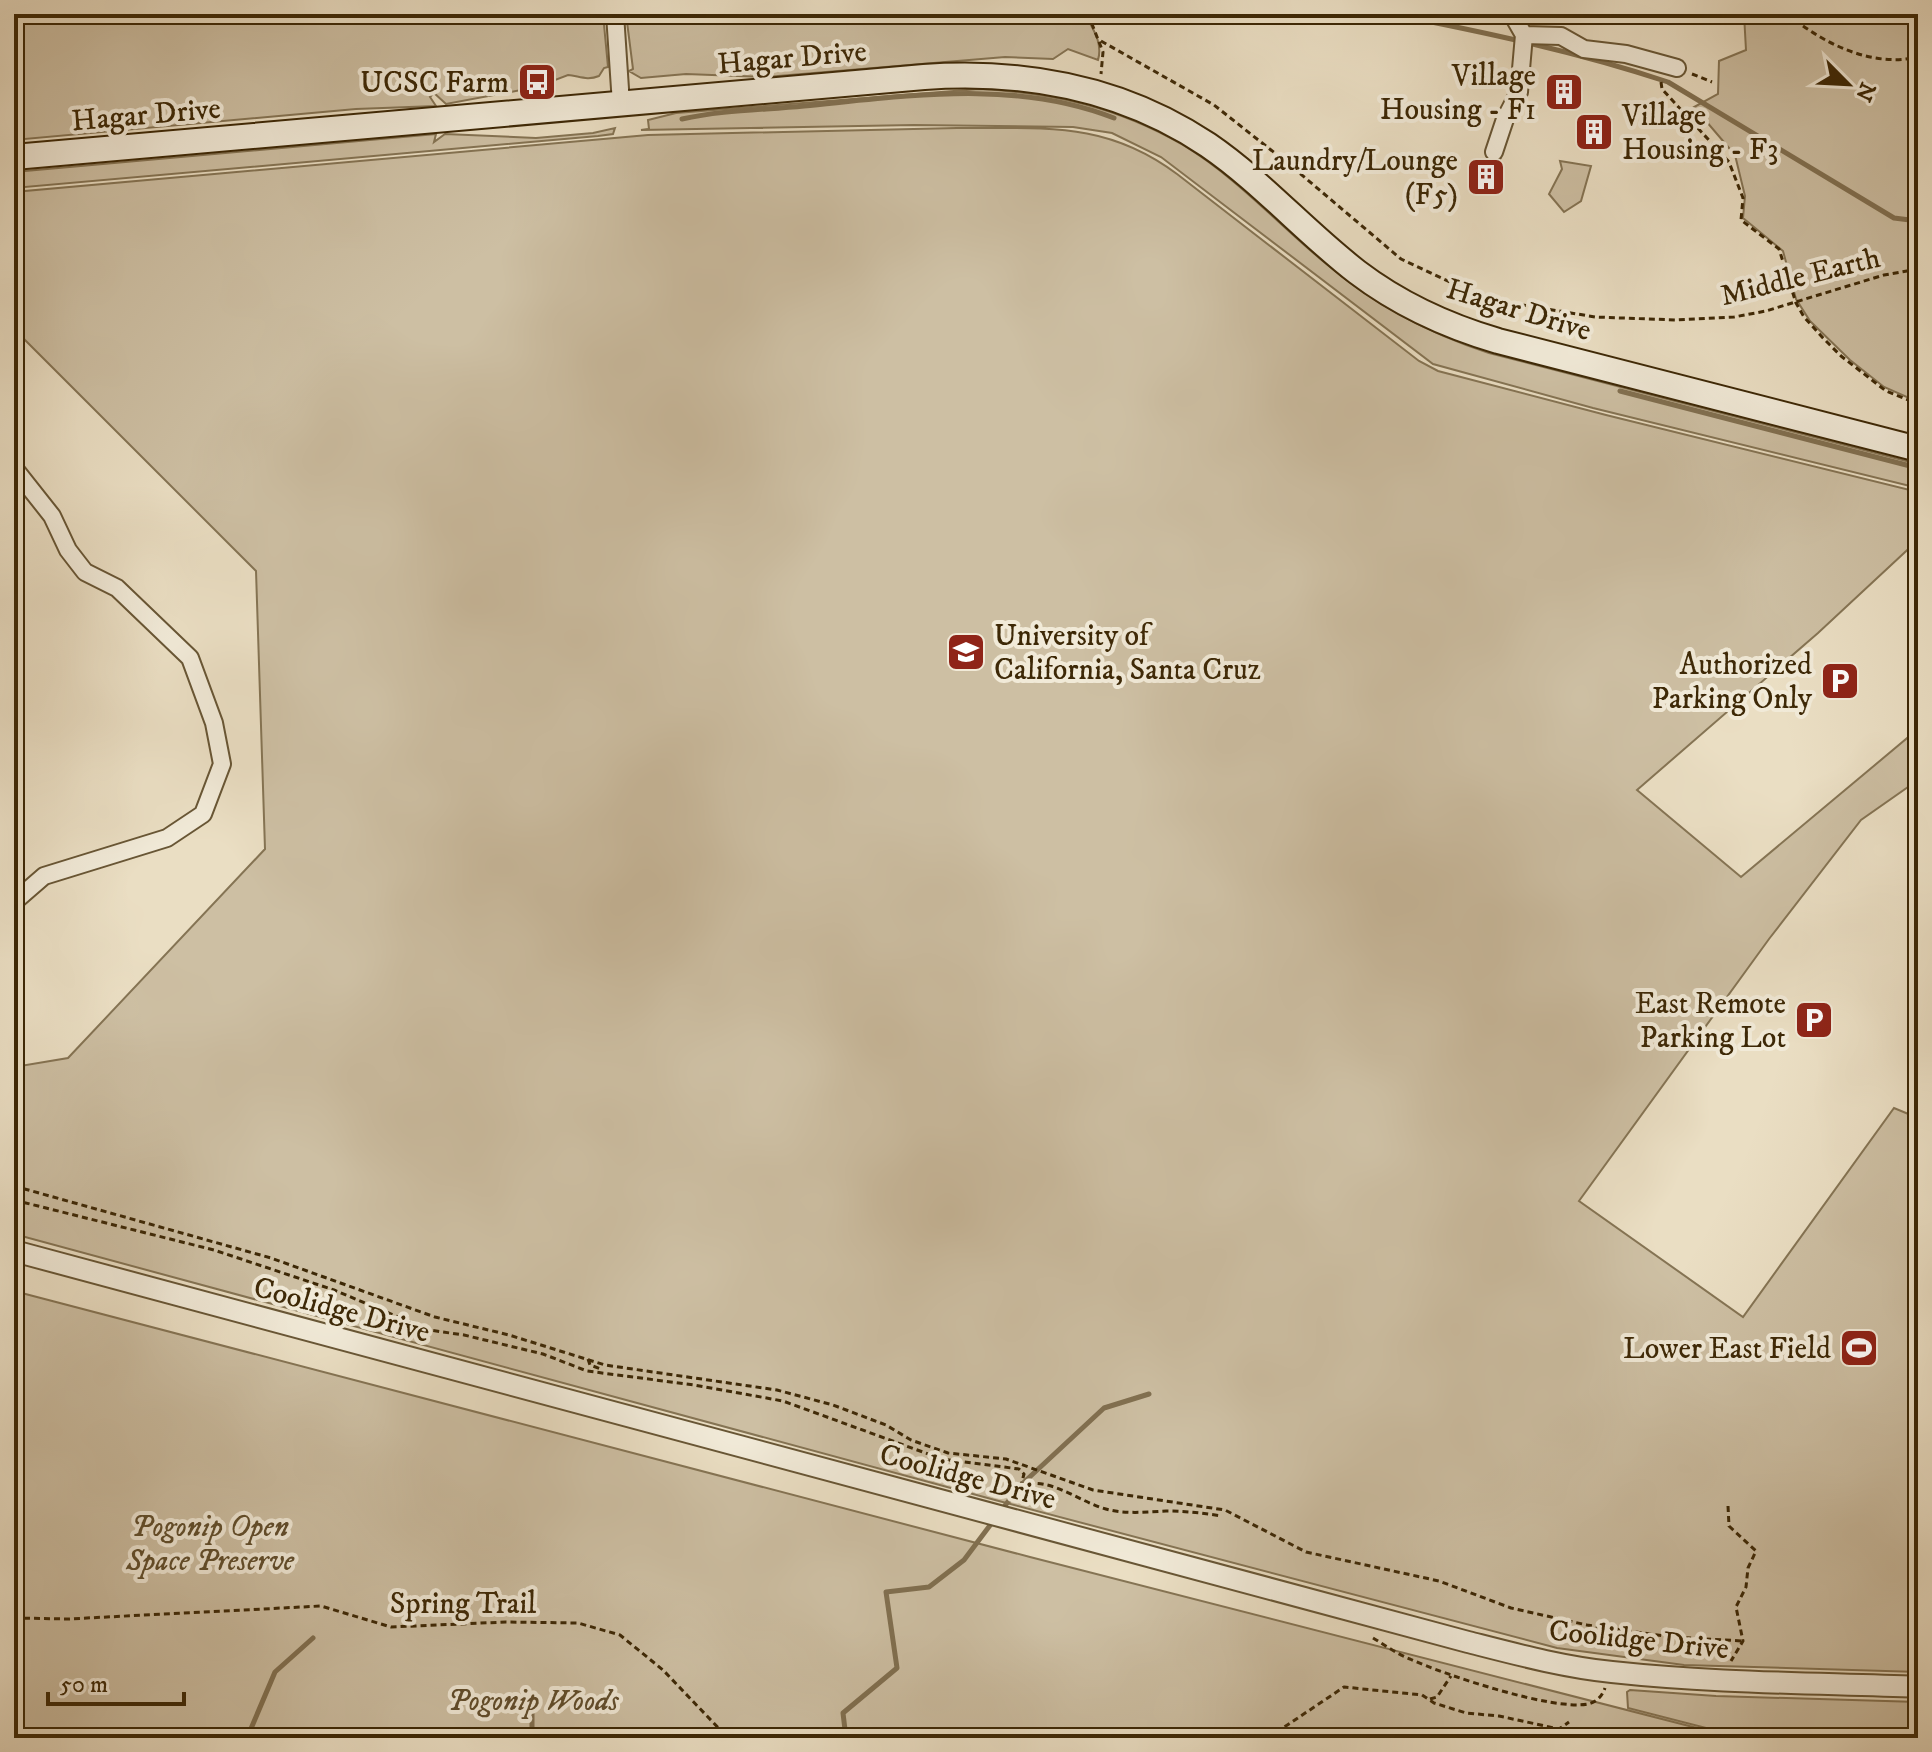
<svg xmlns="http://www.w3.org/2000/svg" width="1932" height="1752" font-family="'IM FELL DW Pica',serif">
	<rect width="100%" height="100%" fill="#eadec3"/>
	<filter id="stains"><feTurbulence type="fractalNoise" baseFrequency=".0025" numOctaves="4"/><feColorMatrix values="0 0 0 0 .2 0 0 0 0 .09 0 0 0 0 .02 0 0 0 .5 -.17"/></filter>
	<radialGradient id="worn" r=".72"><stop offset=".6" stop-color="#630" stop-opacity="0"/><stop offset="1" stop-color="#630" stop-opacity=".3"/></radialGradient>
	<path fill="#cdbfa3" stroke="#857454" stroke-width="2" d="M14 14H603L608 67 604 68 599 76C587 81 579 76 568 75L550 82 545 79 544 74 536 75V82L532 83V88L446 104 434 93 430 97 436 106 356 109 14 140Z
		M626 14H1085C1093 29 1103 43 1098 60L1068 49 1053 59 1005 57 766 77 686 74 641 78 629 71 633 69Z
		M1744 14H1918V402L1884 387 1850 360 1810 321 1796 299 1783 251 1743 218 1745 196 1735 155 1694 107 1718 94 1719 61 1746 50Z
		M979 89C1053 93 1118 107 1183 145 1236 177 1277 223 1324 262 1373 304 1427 333 1489 353L1918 464V488L1593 408 1433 364 1161 157 1112 133 1073 127 914 125 641 130 649 129 648 120 676 113Z
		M615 128 613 134 598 136 14 188V172L436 134 434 142 445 134 536 138 593 133Z
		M957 128C1043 129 1105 120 1177 174L1419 361 1438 371 1606 415 1918 492V540L1818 633 1637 790 1741 877 1918 729V780L1861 820 1769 939 1579 1201 1743 1317 1894 1108 1918 1118V1672L1684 1665 1557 1648 995 1500 14 1234V1067L68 1058 265 849 256 571 14 329V192L648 135Z
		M1560 161 1591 166 1581 201 1564 212 1549 194 1562 169Z
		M14 1291 1030 1557 1736 1738H14Z
		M1630 1690 1716 1696 1918 1702V1738H1745L1628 1708 1627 1692Z"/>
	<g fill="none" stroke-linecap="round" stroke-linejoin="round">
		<path stroke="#817051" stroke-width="5" d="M1391 14C1484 32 1578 52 1668 82L1894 218 1918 221
			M682 119C722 110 764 110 804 106 907 96 1015 79 1114 118
			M1620 391 1918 468
			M1000 1512 1021 1485 1104 1408 1149 1394
			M247 1738 275 1672 313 1638
			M532 1738V1698
			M846 1738 843 1713 897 1668 886 1592 929 1587 964 1560 994 1520"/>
		<g stroke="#685635" stroke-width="20">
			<path id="minor" d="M615 14 621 104
				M1524 35 1561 36 1584 49 1626 54 1677 68
				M1494 152 1505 119 1519 92 1524 35 1512 14
				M14 468 52 516 68 550 85 572 117 588 190 658 214 723 222 764 203 814 167 838 44 876 14 902"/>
		</g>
		<g stroke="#685635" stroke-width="24">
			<path id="tertiary" d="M14 1251 1468 1642C1515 1654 1563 1667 1612 1672 1713 1683 1816 1683 1918 1687"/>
		</g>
		<g stroke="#3d2806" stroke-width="28">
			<path id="secondary" d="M14 157 924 77C1025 70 1123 88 1208 145 1262 182 1305 232 1357 272 1399 304 1447 326 1498 341L1918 449"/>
		</g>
		<path stroke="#3d2806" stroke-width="3" stroke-dasharray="6 4" stroke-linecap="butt" d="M1088 14 1103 52 1101 74
			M1787 14C1823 43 1871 68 1918 57
			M1101 41 1214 105 1290 165 1401 259 1463 288 1505 302 1595 317 1676 320 1734 317 1766 311 1884 275 1918 269
			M1692 74 1712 82
			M1661 82 1662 89 1729 162 1743 198 1741 220 1779 249 1796 303 1804 317 1823 338 1841 356 1886 391 1918 404
			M14 1186 271 1258 435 1317 509 1335 605 1365 777 1390 833 1405 886 1425 911 1440 948 1453 1006 1459 1093 1490 1225 1510 1306 1552 1439 1581 1511 1608 1587 1625 1671 1637 1743 1641
			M14 1200 214 1250 334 1290 429 1330 464 1335 543 1354 587 1371 694 1385 783 1401 942 1459 1019 1469 1024 1474 1021 1485C1052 1476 1081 1504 1110 1510 1128 1514 1147 1512 1166 1511 1185 1511 1203 1513 1222 1516
			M588 1359 590 1365 601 1369
			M1728 1506 1729 1526 1756 1551 1748 1568 1746 1587 1736 1607 1743 1641 1731 1661
			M14 1618 68 1619 321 1606 391 1627 506 1622 578 1623 620 1635 663 1670 728 1738
			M1373 1638C1385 1645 1397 1654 1410 1659 1445 1675 1553 1711 1588 1704 1597 1702 1602 1696 1605 1688
			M1430 1699 1437 1697 1451 1676
			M1268 1738 1344 1687 1422 1695 1434 1703 1466 1713 1499 1716 1559 1729 1569 1722"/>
		<use href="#minor" stroke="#f1ead8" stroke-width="16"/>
		<use href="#tertiary" stroke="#f1ead8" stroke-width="20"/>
		<use href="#secondary" stroke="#f1ead8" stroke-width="24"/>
	</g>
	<defs>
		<g id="bus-square" transform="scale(2)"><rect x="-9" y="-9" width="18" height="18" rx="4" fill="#8f2418" stroke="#f1ead8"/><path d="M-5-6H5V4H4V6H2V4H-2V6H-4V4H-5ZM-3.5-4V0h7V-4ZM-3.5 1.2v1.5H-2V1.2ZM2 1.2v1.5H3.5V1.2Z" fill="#fff"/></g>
		<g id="building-square" transform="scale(2)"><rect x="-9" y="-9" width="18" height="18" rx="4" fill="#8f2418" stroke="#f1ead8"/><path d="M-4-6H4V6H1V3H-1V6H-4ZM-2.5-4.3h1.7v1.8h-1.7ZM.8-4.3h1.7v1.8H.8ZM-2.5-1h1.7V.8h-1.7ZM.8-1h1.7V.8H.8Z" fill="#fff"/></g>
		<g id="university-square" transform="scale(2)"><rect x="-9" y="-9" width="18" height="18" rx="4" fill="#8f2418" stroke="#f1ead8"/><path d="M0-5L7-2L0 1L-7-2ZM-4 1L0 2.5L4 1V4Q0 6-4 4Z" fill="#fff"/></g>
		<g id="parking-square" transform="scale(2)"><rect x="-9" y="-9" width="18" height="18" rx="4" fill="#8f2418" stroke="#f1ead8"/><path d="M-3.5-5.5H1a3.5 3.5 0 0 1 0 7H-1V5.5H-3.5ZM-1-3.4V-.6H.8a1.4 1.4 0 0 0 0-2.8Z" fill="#fff"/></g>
		<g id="stadium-square" transform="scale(2)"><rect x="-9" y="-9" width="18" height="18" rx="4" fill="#8f2418" stroke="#f1ead8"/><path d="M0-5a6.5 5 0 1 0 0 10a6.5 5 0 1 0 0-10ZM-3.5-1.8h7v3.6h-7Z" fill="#fff"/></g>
	</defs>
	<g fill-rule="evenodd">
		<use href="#bus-square" x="537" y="82"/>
		<use href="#building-square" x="1564" y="92"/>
		<use href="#building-square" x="1594" y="132"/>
		<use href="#building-square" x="1486" y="177"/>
		<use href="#university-square" x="966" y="652"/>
		<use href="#parking-square" x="1840" y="681"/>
		<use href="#parking-square" x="1814" y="1020"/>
		<use href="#stadium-square" x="1859" y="1348"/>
	</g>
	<g text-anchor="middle" stroke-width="8" stroke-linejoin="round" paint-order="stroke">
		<g font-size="30" fill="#3d2806" stroke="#f1ead8">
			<text transform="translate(792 57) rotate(-5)" y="10">Hagar Drive</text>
			<text transform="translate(146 114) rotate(-5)" y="10">Hagar Drive</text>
			<text transform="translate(1800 276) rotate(-14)" y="10">Middle Earth</text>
			<text transform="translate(1519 309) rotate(17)" y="10">Hagar Drive</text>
			<text transform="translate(342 1309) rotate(15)" y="10">Coolidge Drive</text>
			<text transform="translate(968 1476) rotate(15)" y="10">Coolidge Drive</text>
			<text x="463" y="1613">Spring Trail</text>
			<text transform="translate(1639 1639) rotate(6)" y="10">Coolidge Drive</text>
		</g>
		<g font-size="30" fill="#3d2806" stroke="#f1ead8" text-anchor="end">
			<text x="1536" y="85">Village<tspan x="1536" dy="34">Housing - F1</tspan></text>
			<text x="509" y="92">UCSC Farm</text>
			<text x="1622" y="125" text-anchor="start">Village<tspan x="1622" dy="34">Housing - F3</tspan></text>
			<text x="1458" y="170">Laundry/Lounge<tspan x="1458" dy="34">(F5)</tspan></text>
			<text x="994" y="645" text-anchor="start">University of<tspan x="994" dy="34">California, Santa Cruz</tspan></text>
			<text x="1812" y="674">Authorized<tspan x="1812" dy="34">Parking Only</tspan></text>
			<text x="1786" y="1013">East Remote<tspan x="1786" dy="34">Parking Lot</tspan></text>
			<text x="1831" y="1358">Lower East Field</text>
		</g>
		<g font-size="30" font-style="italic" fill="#614e2d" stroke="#f1ead8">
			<text x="210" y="1536">Pogonip Open<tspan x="210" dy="34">Space Preserve</tspan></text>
			<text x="533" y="1710">Pogonip Woods</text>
		</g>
	</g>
	<rect width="1932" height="1752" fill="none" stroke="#eadec3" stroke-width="48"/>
	<rect x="16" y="16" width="1900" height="1720" fill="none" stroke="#3d2806" stroke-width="4"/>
	<rect x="24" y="24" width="1884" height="1704" fill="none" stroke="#3d2806" stroke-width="2"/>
	<g transform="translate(1848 84) rotate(114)" stroke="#f1ead8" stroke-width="6" paint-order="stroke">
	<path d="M0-6L14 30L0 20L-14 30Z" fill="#3d2806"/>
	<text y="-12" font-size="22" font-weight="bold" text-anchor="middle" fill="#3d2806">N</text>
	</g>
	<path d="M48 1692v12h136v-12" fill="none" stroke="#3d2806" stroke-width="4"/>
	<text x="60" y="1692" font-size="24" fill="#3d2806" stroke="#f1ead8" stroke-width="6" paint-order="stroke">50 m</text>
	<rect width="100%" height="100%" filter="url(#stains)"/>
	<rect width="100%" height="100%" fill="url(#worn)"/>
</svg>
